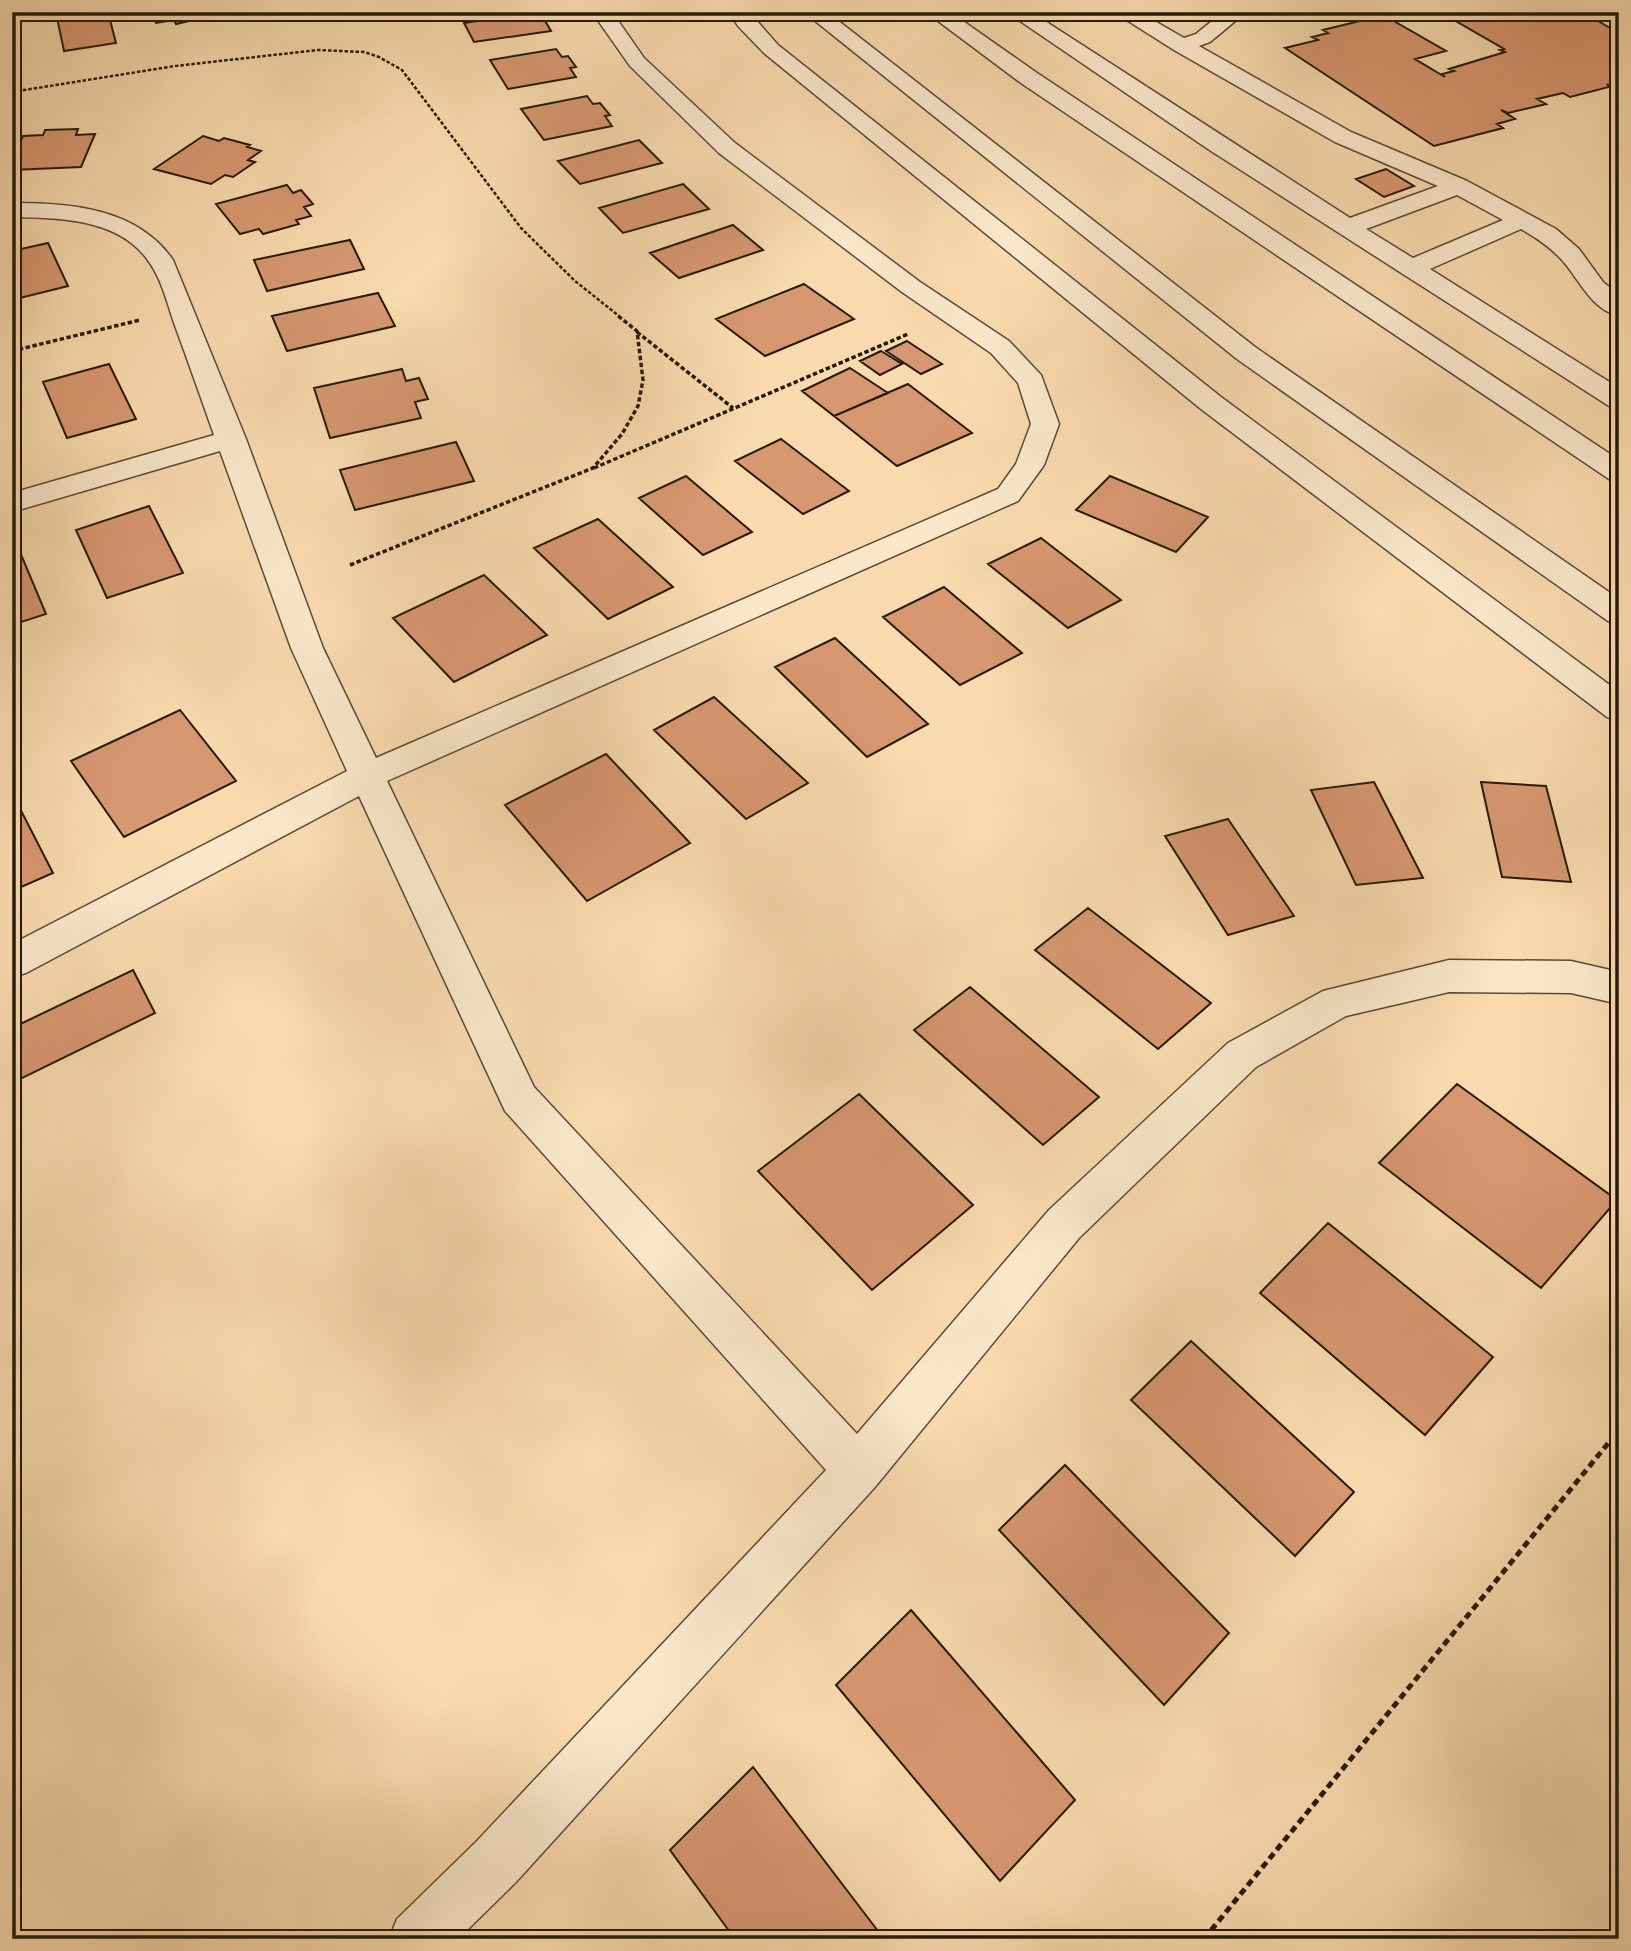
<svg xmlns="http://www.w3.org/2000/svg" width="1631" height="1951" font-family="'IM FELL DW Pica',serif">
	<rect width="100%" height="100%" fill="#f8daae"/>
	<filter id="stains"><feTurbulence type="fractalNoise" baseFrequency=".00286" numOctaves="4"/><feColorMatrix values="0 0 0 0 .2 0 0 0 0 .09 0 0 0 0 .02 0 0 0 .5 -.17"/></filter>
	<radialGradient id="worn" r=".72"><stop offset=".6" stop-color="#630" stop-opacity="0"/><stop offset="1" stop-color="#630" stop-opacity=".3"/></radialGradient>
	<path fill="#d79770" stroke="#251a0c" stroke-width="2" d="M108 12 116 43 64 51 56 13Z
		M152 12H224V13L176 24 174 20 156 23Z
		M540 12 551 31 474 42 464 23Z
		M1440 12H1582L1619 33V91L1607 84 1609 87 1570 97 1563 93 1537 99 1546 104 1508 113 1501 110 1515 119 1497 124 1503 128 1434 146 1285 48 1318 40 1312 37 1328 33 1323 30 1372 18 1377 21 1380 20 1377 18 1385 16 1446 51 1415 59 1445 77 1442 74 1454 71 1449 69 1505 52 1500 50 1504 49Z
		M556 49 562 57 568 56 576 67 570 68 576 77 508 89 490 60Z
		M587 96 593 104 600 103 610 115 605 116 612 126 544 140 521 109Z
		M78 129 76 135 95 134 81 167 12 170V159L23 136 43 135 45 130Z
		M203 136 219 141 224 138 250 145 247 147 261 151 248 160 255 162 233 177 225 175 211 184 154 169Z
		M639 140 662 163 580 184 558 161Z
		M1386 169 1414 186 1384 197 1356 179Z
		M683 184 709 209 623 233 599 208Z
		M287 185 293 193 301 190 313 204 304 207 311 216 296 220 299 224 263 234 259 229 240 234 216 204Z
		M733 225 763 250 679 278 650 253Z
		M350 240 364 269 267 291 254 260Z
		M48 243 68 286 12 300V251Z
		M804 284 854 319 765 356 716 319Z
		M378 293 395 326 287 351 272 316Z
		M907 341 942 364 921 374 886 351Z
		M881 351 902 364 880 375 860 361Z
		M109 364 136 419 67 438 43 382Z
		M850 368 888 393 834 416 802 391Z
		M402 369 406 381 419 378 428 399 415 402 421 418 330 438 314 388Z
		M908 384 972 433 897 466 834 416Z
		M781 439 849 491 803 514 735 461Z
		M456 442 474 481 355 510 340 470Z
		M686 476 752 532 703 555 639 498Z
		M1110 476 1208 517 1176 552 1076 510Z
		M149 506 183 573 107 598 76 530Z
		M598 519 673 587 608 619 534 548Z
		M1041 538 1121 600 1068 628 988 564Z
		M17 545 46 614 12 625V546Z
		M484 575 547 635 454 682 393 618Z
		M944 587 1022 653 960 685 883 617Z
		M835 638 928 724 867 757 775 667Z
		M714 697 808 783 746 819 654 730Z
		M180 710 236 781 124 837 71 761Z
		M606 754 690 843 587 901 505 805Z
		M1374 782 1423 878 1356 885 1311 790Z
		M1481 782 1546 786 1571 882 1502 877Z
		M12 793 53 873 12 891Z
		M1228 819 1294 916 1228 935 1165 836Z
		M1088 908 1211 1003 1158 1049 1035 950Z
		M133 970 155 1013 12 1083V1028Z
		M970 987 1099 1097 1043 1145 914 1030Z
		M1457 1084 1617 1200 1541 1288 1379 1163Z
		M859 1094 973 1205 872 1290 758 1171Z
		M1328 1223 1493 1357 1425 1435 1260 1293Z
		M1191 1341 1354 1492 1295 1556 1131 1400Z
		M1065 1465 1229 1633 1164 1705 999 1530Z
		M911 1610 1075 1800 1000 1881 836 1685Z
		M753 1767 884 1939H735L670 1850Z"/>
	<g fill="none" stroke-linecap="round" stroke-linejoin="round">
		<g stroke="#5a4a34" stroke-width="3">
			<path id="minor" d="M592 12H612L644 58 735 143 920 282 1009 341 1041 375 1059 424 1044 465 1018 501 387 781 534 1087 857 1434 1049 1210 1228 1043 1323 991 1449 960 1571 961 1619 972V1004L1571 993 1449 992 1346 1016 1256 1067 1079 1238 875 1487 516 1882 458 1939H389L397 1919 476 1842 826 1470 505 1111 359 796 26 973 12 977V944L347 771 291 648 220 451 12 512V493L214 435C201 398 188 361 174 323 167 302 161 277 147 259 117 218 58 218 12 217V203C71 203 137 208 173 260L246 439 323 648 376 758 998 489 1016 464 1031 424 1018 383 991 353 902 292 719 153 630 66Z
				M729 12H749L778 45 1221 397 1619 692V721L1607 717 1201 409 764 53 738 26Z
				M804 12H827L1255 347 1619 599V624L1608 621 1237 359Z
				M926 12H950L1037 73 1619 460V482L1609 479 1021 83Z
				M1007 12H1031L1350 218 1438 186 1335 142 1174 50 1114 12H1139L1184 38 1196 34 1223 12H1246L1210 42 1199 46 1351 132 1467 181 1556 229 1579 249 1603 282 1619 295V316C1590 309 1579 278 1561 259 1549 246 1535 237 1521 229L1430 269 1619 388V408L1609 406 1208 149ZM1457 195 1503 220 1413 258 1366 229Z"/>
		</g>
		<path stroke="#251a0c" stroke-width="2.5" stroke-dasharray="3.5 2" stroke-linecap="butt" d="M12 92 175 66 318 50 364 52 379 57 402 70 521 228 575 281 619 316"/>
		<path stroke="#251a0c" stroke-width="3.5" stroke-dasharray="4.5 2.5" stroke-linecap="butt" d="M637 332 733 408
			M12 351 140 320
			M594 468 908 334
			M350 565 593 468 622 434 638 406 643 380 637 331 617 315"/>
		<path stroke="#251a0c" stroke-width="5" stroke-dasharray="7 4.5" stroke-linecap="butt" d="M1204 1939 1619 1430"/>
		<use href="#minor" fill="#fae7ca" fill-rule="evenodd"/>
	</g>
	<rect width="1631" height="1951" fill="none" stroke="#f8daae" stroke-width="42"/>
	<rect x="14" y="14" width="1603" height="1923" fill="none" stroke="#251a0c" stroke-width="3.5"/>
	<rect x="21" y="21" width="1589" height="1909" fill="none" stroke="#251a0c" stroke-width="2"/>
	<rect width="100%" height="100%" filter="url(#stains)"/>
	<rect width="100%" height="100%" fill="url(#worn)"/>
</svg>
